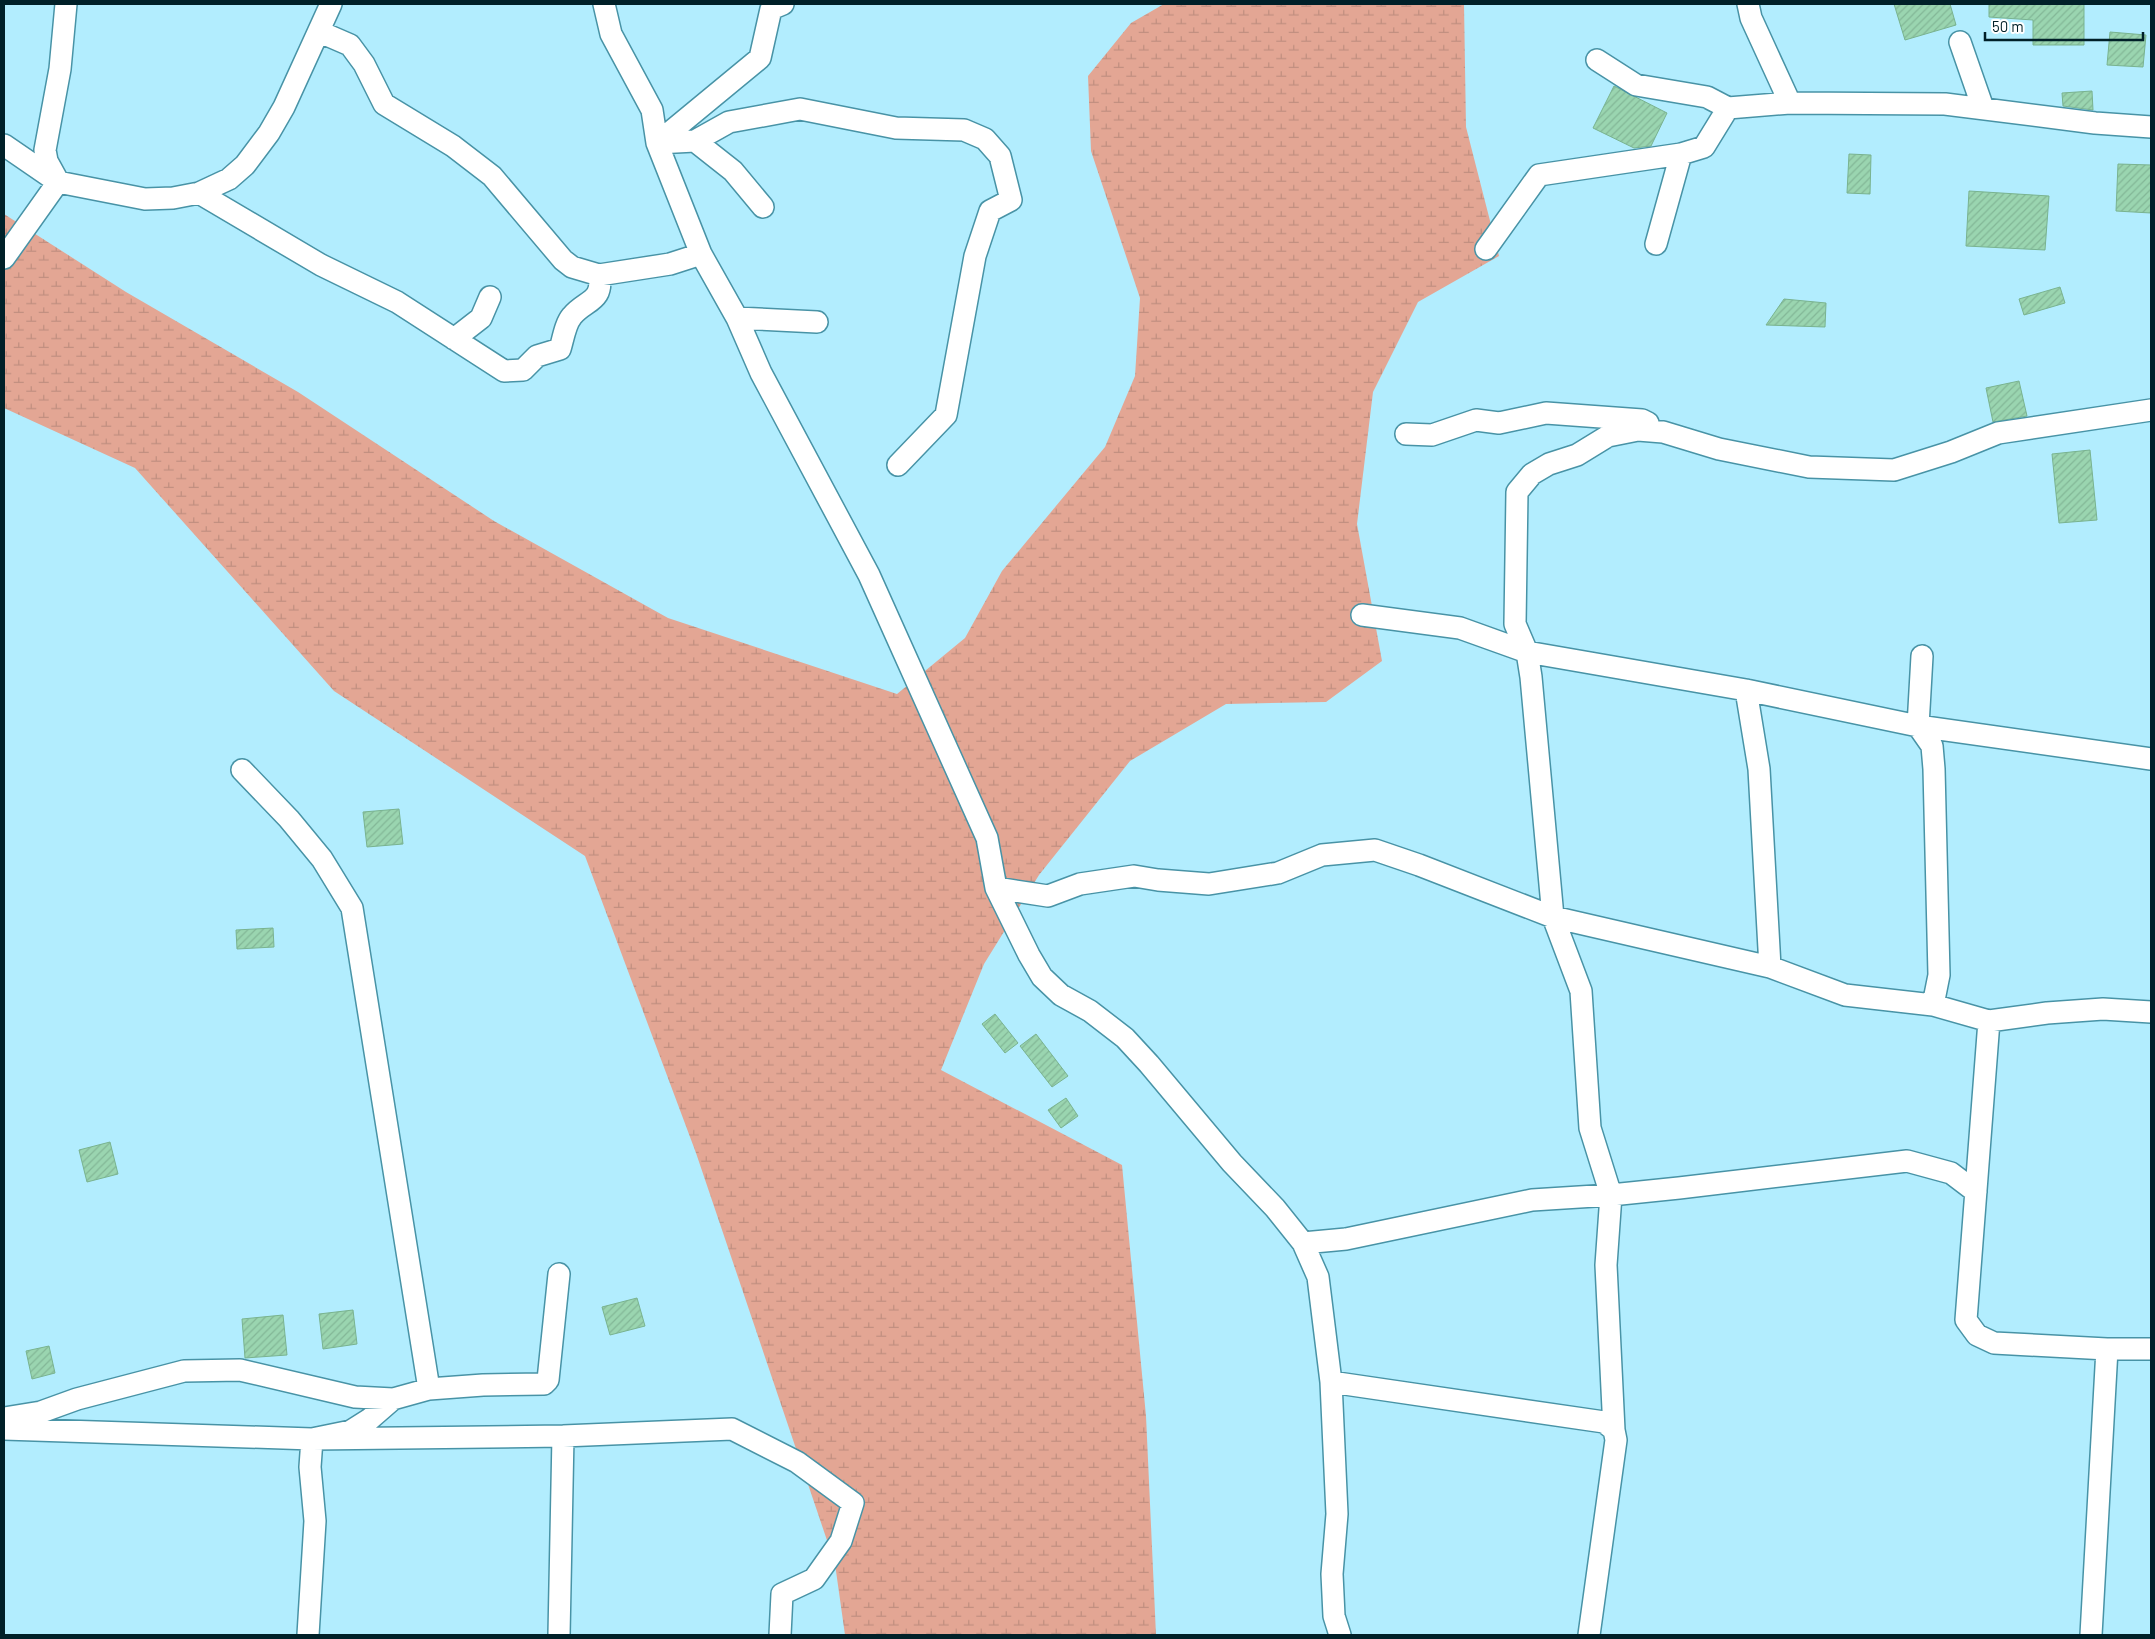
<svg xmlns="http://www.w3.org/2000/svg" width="2155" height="1639" font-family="Barlow,sans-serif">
	<defs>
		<pattern id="wetland-marsh" width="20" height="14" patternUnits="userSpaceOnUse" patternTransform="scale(1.25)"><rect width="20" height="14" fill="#e3a694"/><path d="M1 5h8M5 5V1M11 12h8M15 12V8" fill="none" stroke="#c18f80"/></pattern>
		<pattern id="building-hatch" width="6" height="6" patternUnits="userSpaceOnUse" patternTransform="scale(1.25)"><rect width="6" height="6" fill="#9ad5b0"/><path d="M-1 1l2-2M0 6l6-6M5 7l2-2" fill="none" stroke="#83b797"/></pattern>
	</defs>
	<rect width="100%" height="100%" fill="#b2edfe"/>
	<path fill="url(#wetland-marsh)" d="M1164 4H1464L1466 127 1499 256 1418 302 1373 392 1357 524 1382 661 1326 702 1226 704 1130 761 1039 875 984 964 941 1070 1122 1165 1146 1416 1156 1635H845L835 1564 696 1153 585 856 334 691 135 468 4 408V214L126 292 298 392 494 521 668 618 897 694 965 638 1002 571 1105 447 1135 376 1140 298 1091 151 1088 76 1131 23Z"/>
	<path fill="url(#building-hatch)" stroke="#79b38f" d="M1894 4H1950L1956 25 1905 40Z
		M1989 4H2084V45H2033V20L1989 17Z
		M2110 32 2146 35 2143 67 2107 65Z
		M1614 86 1667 113 1651 146 1634 148 1593 128Z
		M2092 91 2093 110 2063 106 2062 93Z
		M1849 154 1871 155 1870 194 1847 193Z
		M2118 164 2151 165V213L2116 211Z
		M1969 191 2049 196 2045 250 1966 246Z
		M2060 287 2065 303 2024 315 2019 299Z
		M1784 299 1826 303 1825 327 1766 325Z
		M2019 381 2027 416 1993 422 1986 388Z
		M2090 450 2097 520 2059 523 2052 454Z
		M399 809 403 844 367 847 363 812Z
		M273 928 274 947 237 949 236 930Z
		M995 1014 1018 1043 1005 1053 982 1024Z
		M1036 1034 1068 1076 1052 1087 1020 1046Z
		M1066 1098 1078 1116 1061 1128 1048 1110Z
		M110 1142 118 1174 87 1182 79 1150Z
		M637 1298 645 1326 610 1335 602 1307Z
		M353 1310 357 1344 323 1349 319 1314Z
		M283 1315 287 1355 245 1358 242 1319Z
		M49 1346 55 1373 32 1379 26 1351Z"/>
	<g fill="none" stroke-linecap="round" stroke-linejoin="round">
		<g stroke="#4893a6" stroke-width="24">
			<path id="minor" d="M604 4 611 34 652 110 657 143 701 254 737 318 761 373 869 575 987 838 996 888 1029 955 1042 977 1061 995 1090 1011 1125 1038 1149 1064 1232 1163 1275 1208 1303 1243 1318 1277 1331 1382 1337 1514 1332 1574 1334 1616 1340 1635
				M1748 4 1751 18 1790 103
				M320 32 350 45 364 64 384 104 453 146 492 176 563 260 572 267 599 275 670 264 701 254
				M1960 42 1983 108
				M1597 60 1636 85 1707 97 1728 108
				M695 141 733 171 763 207
				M657 143 695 141 729 122 800 109 896 128 964 130 985 139 1000 156 1011 200 990 211 975 256 946 415 898 465
				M657 143 760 58 771 9 783 4
				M4 145 58 182 145 199 173 198 199 193 229 179 245 165 269 133 284 107 331 4
				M58 181 47 161 45 150 60 69 66 4
				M199 193 321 265 397 302 504 371 523 370 537 356 560 349C563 340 565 324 572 316 585 300 604 302 599 275
				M1656 244 1681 154 1704 147 1728 108 1790 103 1945 104 2095 123 2151 127
				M1486 249 1539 175 1681 154
				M4 258 58 182
				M737 318 817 322
				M454 339 481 318 490 297
				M1406 434 1432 435 1476 420 1499 423 1546 413 1642 420 1648 423
				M1362 615 1460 628 1527 652 1746 690 1918 726 2151 759
				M1922 656 1918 726 1932 746 1934 769 1939 975 1933 1005
				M1746 690 1759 769 1770 967
				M242 770 289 819 322 859 352 908 429 1389
				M996 888 1048 896 1080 884 1134 876 1158 880 1209 884 1278 873 1322 855 1375 850 1419 865 1553 917 1770 967 1845 995 1933 1005 1989 1021 2047 1013 2103 1009 2151 1012
				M1989 1021 1966 1320 1977 1335 1994 1343 2107 1349H2151
				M1303 1243 1346 1239 1532 1200 1611 1195 1679 1188 1907 1161 1951 1173 1976 1192
				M1331 1382 1604 1422 1614 1430 1616 1440 1589 1635
				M4 1418 41 1412 77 1399 184 1371 240 1370 355 1397 393 1399 429 1389 483 1385 544 1384 548 1380 559 1274
				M4 1429 312 1439 563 1436 732 1429 797 1462 853 1503 841 1541 814 1579 782 1594 780 1635
				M1614 1430 1606 1265 1611 1195 1590 1128 1581 991 1553 917 1531 677 1527 652 1515 624 1517 492 1532 474 1549 464 1577 455 1608 436 1638 430 1663 432 1719 449 1809 467 1894 470 1951 452 1998 433 2151 410
				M308 1635 315 1521 310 1467 312 1439 351 1431 370 1419 393 1399
				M559 1635 563 1436
				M2091 1635 2107 1349"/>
		</g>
		<use href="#minor" stroke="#fff" stroke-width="21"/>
	</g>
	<rect width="2155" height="1639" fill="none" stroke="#002028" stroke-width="10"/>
	<path d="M1985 32v8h158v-8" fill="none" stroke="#002028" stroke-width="2.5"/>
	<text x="1992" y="32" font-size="15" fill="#002028" stroke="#ffffff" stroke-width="4" paint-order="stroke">50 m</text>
</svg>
